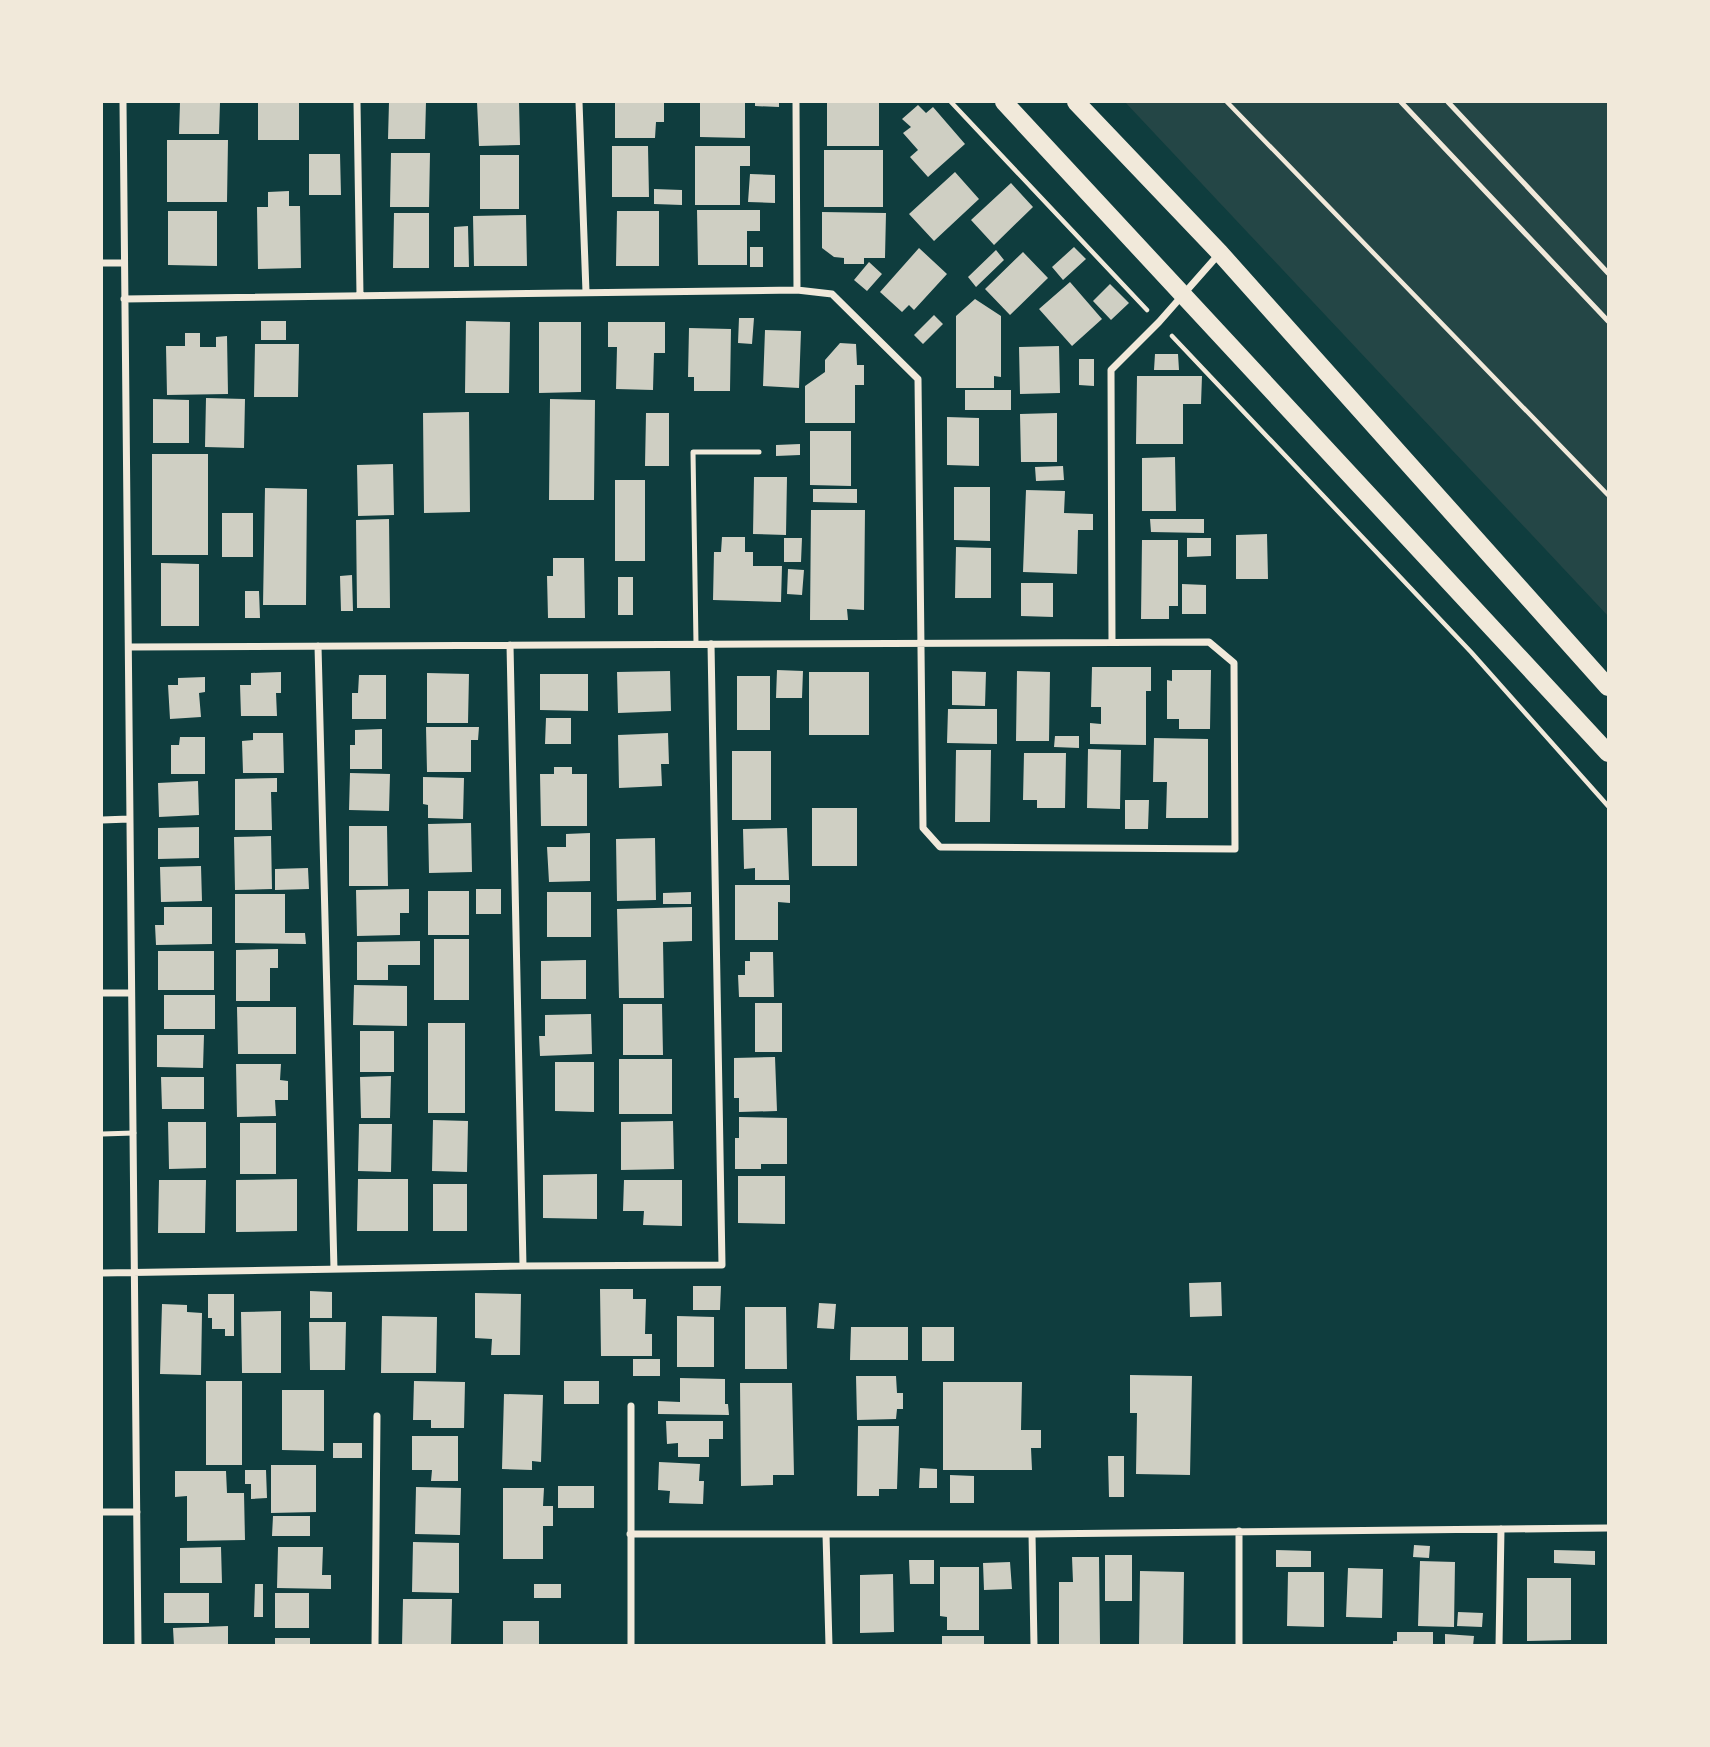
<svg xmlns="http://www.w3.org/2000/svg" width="1710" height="1747" font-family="'Public Sans',sans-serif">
	<rect width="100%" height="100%" fill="#0f3d3e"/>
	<path fill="#244646" d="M1125 102H1608V616Z"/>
	<path fill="#cfcfc3" d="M180 102H220L219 134H179Z
		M258 102H299V140H258Z
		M389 102H426L425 139H388Z
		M477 102H519L520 145 479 146Z
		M615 102H664V122H656L655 138H615Z
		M700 102H745V138L700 137Z
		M755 102H779V107L755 106Z
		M827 102H879V146H827Z
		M918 105 926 113 933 107 965 144 928 177 910 157 918 150 903 133 911 127 902 119Z
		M167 140H228L227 202H167Z
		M612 146H648L649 197H612Z
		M695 146H750V166H740V205H695Z
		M824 150H883V207H824Z
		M391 153H430L429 207H390Z
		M309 154H340L341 195H309Z
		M480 155H519V209H480Z
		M955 172 979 199 934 241 909 214Z
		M750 174 775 175V203L748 202Z
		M1011 183 1033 207 994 245 971 220Z
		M654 189 682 190V205L654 204Z
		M289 191V206H300L301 268 258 269 257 207H268V192Z
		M697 210H760V231H747V265H698Z
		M168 211H217V266L168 265Z
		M617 211H659V266H616Z
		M822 212 886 213 885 258H864V264H844V258L834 257 822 248Z
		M394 213H429V268H393Z
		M526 215 527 266H474L473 216Z
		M468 226 469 267H454V227Z
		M750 247H763V267H750Z
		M1074 247 1086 259 1063 280 1052 267Z
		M919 248 947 274 914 310 909 305 902 312 880 292Z
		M996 250 1004 260 976 287 968 277Z
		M1023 252 1048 278 1010 315 985 289Z
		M869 262 882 274 867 291 854 280Z
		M1070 282 1102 319 1072 346 1039 309Z
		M1110 284 1129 303 1111 320 1093 301Z
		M975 299 1001 316V377L994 376V388H956V316Z
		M934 315 943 324 923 344 914 335Z
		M739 318H754L752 344 738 343Z
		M261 321H286V340H261Z
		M466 321 510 322 509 393H465Z
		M539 322H581V392L539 393Z
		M608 322H665V353H654L653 390 616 389 617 347H608Z
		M689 328 731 329 730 391H694V377H688Z
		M765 330 801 331 799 388 763 386Z
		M185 333H200V347H216V337L227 336 228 394 167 395 166 346H185Z
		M840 343 856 344 857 365H864V385H855V423H805V386L825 372V360Z
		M255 344H299L298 397H254Z
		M1059 346 1060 393 1020 394 1019 347Z
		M1155 354H1178L1179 370H1154Z
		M1079 359H1094V386L1079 385Z
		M1137 376H1202L1201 404H1183V444H1136Z
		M965 390H1011V410H965Z
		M206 398 245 399 244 448 205 447Z
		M153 399 189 400V443H153Z
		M550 399 595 400 594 500H549Z
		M469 412 470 512 424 513 423 413Z
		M646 413H669V466H645Z
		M1057 413V462H1021L1020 414Z
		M947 417 979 418V466L947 465Z
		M810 431H851V486L810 485Z
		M800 444V455L776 456V445Z
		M152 454H208V555H152Z
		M1175 457 1176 511H1142V458Z
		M393 464 394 515 358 516 357 465Z
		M1063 466 1064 480 1036 481 1035 467Z
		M754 477H787L786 535 753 534Z
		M615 480H645V561H615Z
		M954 487H990V541L954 540Z
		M265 488 307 489 306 605H263Z
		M813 489H857V503L813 502Z
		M1026 490 1065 491 1064 513 1093 514V530H1078L1077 574 1023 572Z
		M811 510H865L864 610 847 609 848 620H810Z
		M222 513H253V557H222Z
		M389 519 390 608H357L356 520Z
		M1150 519H1204V533L1151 532Z
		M1267 534 1268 579H1236V535Z
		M722 537H745V552H753V566H782L781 602 713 600 714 552H721Z
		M784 538H802L801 562H784Z
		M1187 538H1211V556L1187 557Z
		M1142 540H1178V606H1169V619H1141Z
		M956 547 991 548V598H955Z
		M553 558H584L585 618H548L547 576H553Z
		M161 563 199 564V626H161Z
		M788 569 804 570 802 595 787 594Z
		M352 575 353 611H341L340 576Z
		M618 577H633V615H618Z
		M1021 583H1053V617L1021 616Z
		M1182 584 1206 585V614H1182Z
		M245 591H259L260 618H245Z
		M1092 667H1151V691H1146V745L1090 744V723L1101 724V707H1091Z
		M777 670 803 671 802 698H776Z
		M1172 670H1211L1210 729H1179V719H1167V680L1172 681Z
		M670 671 671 711 618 713 617 672Z
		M952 671 986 672 985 706 952 705Z
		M1017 671 1050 672 1049 741H1016Z
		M281 672V693H276L277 716H241L240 685H251V673Z
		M809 672H869V735H809Z
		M427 673 469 674 468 723H427Z
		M540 674H588V711L540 710Z
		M359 675H386V719H352V693H358Z
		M737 676H770V730H737Z
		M205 677V692L199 693 201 717 170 719 168 685H178V678Z
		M948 709H997V744L947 743Z
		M546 718H571V744H545Z
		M426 727H479L478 740H471V772H427Z
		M382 729V769H350V745H355V730Z
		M253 733H283L284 773H243L242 741 253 740Z
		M668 733 669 764H661L662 786 619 788 618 735Z
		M1055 736H1079V748L1054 747Z
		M180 737H205V774H171V745H179Z
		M1154 738 1208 739V818H1166L1167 782H1153Z
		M1088 749 1121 750 1120 809 1087 808Z
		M956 750H991L990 822H955Z
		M732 751H771V820H732Z
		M1024 753H1066L1065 808H1037V800H1023Z
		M554 767H572V774H587V826H541L540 774H554Z
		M350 773 390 774 389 811 349 810Z
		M423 777 464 778 463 819 428 818V805L423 804Z
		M277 778V792H271L272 830H235V779Z
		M198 781 199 815 159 817 158 783Z
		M1125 800H1149L1148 829H1125Z
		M812 808H857V866H812Z
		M471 823 472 872 429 873 428 824Z
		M349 826H387L388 886H349Z
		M199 827V858L158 859V828Z
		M787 828 789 880H755V868L744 869 743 829Z
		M590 833V881L549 882 547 847H566V834Z
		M271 836 272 889 235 890 234 837Z
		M655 838 656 900 617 901 616 839Z
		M201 866 202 901 161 902 160 867Z
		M308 868 309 889 275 890V869Z
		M735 885H790V903L778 902V940H735Z
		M409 889V913H400V935L357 936 356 890Z
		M476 889H501V914H476Z
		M428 891H469V935H428Z
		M547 892H591V937H547Z
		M691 892V904H663V893Z
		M235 894H285V933H305L306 944 235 943Z
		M164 907H212V944L156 945 155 925H164Z
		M692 907V941L663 942 664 998H619L617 909Z
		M434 939H469V1000H434Z
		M420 941V965H388V980H357V942Z
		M278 949V968H270V1001H236V950Z
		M158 951H214V990H158Z
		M750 952H773L774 997H739L738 975H745V961H750Z
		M586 960V999H541V961Z
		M354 985 407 986V1026L353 1025Z
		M164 995H215V1029H164Z
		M755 1003H782V1052H755Z
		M623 1004H662L663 1055H623Z
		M237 1007H296V1054H238Z
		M591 1014 592 1054 540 1056 539 1036H545V1015Z
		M428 1023H465V1113H428Z
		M360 1031H394V1072H360Z
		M157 1035H204L203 1068 157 1067Z
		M775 1057 777 1111 739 1112V1098H734V1058Z
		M619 1059H672V1114H619Z
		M555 1062H594V1112L555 1111Z
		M236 1064H281L280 1080 288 1081V1100H275L276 1116 237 1117Z
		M391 1076 390 1118H361L360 1077Z
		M161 1077H204V1109H162Z
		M739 1117 787 1118V1164H761V1169H735V1138H739Z
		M433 1120 468 1121 467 1172 432 1171Z
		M673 1121 674 1169 621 1170V1122Z
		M168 1122H206V1168L169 1169Z
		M240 1123H276V1174H240Z
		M359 1124H392L391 1172 358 1171Z
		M597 1174V1219L543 1218V1175Z
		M738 1176H785V1224L738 1223Z
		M297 1179V1231L236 1232V1180Z
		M358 1179H408V1231H357Z
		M159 1180H206L205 1233H158Z
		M624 1180H682V1226L643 1225 644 1211H623Z
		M433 1184H467V1231H433Z
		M1221 1282 1222 1316 1190 1317 1189 1283Z
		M693 1286H721L720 1310H693Z
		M600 1289H633V1299H646L645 1334H652V1356H601Z
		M310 1291 332 1292V1318H310Z
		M475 1293 521 1294 520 1355H491L492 1339 475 1338Z
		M208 1294H234V1336H225V1329H212V1318H208Z
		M819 1303 836 1304 834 1329 817 1328Z
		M162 1304 187 1305V1312L202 1313 201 1375 160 1374Z
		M745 1307H786L787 1369H745Z
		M281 1311V1373H242L241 1312Z
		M382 1316 437 1317 436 1373H381Z
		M677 1316 714 1317V1367H677Z
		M309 1322H346L345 1370H310Z
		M851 1327H908V1360H850Z
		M922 1327H954V1361H922Z
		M633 1359H660V1376H633Z
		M1130 1375 1192 1376 1190 1475 1136 1474 1137 1413H1130Z
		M856 1376H896L897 1393H903V1409H897L896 1419 857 1420Z
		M680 1378 725 1379V1404H728L729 1415 658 1414V1401L680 1402Z
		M206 1381H242V1465H206Z
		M414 1381 465 1382 464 1428H431V1420H413Z
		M564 1381H599V1404H564Z
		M943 1382H1022L1021 1430H1041V1448H1031L1032 1470H943Z
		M740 1383H792L794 1475H773V1485L741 1486Z
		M282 1390H324V1451L282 1450Z
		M504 1394 543 1395 541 1462 532 1461V1470L502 1469Z
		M666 1421H723V1439H709V1457H678V1443L667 1444Z
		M858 1426H899L897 1489H879V1496H857Z
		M412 1436H458V1481H431L432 1470H412Z
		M333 1443H362V1458H333Z
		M1108 1456H1124V1497H1109Z
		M659 1462 700 1464 699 1481H704L703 1504 669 1503 670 1491 658 1490Z
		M271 1465H316V1512L271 1513Z
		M920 1468 937 1469V1488H919Z
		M245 1470H266L267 1498 251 1499V1484H245Z
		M175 1471H226L227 1493H244L245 1540 187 1541V1496L175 1497Z
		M950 1475 974 1476V1503H950Z
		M558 1486H594V1508H558Z
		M416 1487 461 1488 460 1535 415 1534Z
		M503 1488H544L543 1506H553V1526H543V1559H503Z
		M273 1516H310V1536H272Z
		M413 1542 459 1543V1593L412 1592Z
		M1414 1545 1430 1546 1429 1558 1413 1557Z
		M221 1547 222 1583H180V1548Z
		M278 1547H323L322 1575H331V1589L277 1588Z
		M1276 1550 1311 1551V1567H1276Z
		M1554 1550 1595 1551V1565L1554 1563Z
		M1105 1555H1132V1601H1105Z
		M1072 1557H1099L1100 1644H1059V1582H1073Z
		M909 1560H934V1584H910Z
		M1420 1561 1455 1562 1454 1627 1418 1626Z
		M1010 1562 1012 1589 984 1590 983 1563Z
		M940 1567H979V1630H947V1617L940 1616Z
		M1348 1568 1383 1569 1382 1618 1346 1617Z
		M1140 1571 1184 1572 1183 1646H1139Z
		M1288 1572H1324V1627L1287 1626Z
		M893 1574 894 1632 860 1633V1575Z
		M1527 1578H1571V1640L1527 1641Z
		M255 1584H263V1617H254Z
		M534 1584H561V1598H534Z
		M164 1593H209V1623H164Z
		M275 1593H309V1628H275Z
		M403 1599H452L451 1646H402Z
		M1458 1612 1483 1613 1482 1627 1457 1626Z
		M503 1621H539V1646H503Z
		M228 1626V1646H174L173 1628Z
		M1397 1632H1433V1646H1393V1641H1397Z
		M1445 1634 1474 1636 1473 1646H1445Z
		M942 1636H984V1646H942Z
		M275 1638H310V1646H275Z"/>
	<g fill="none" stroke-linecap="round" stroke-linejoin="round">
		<path stroke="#f1e9da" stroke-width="4.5" d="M951 102 1147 310
			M1227 102 1608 495
			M1172 336 1471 652 1608 806"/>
		<path stroke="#f1e9da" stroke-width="5" d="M1401 102 1608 321
			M1448 102 1608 273
			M696 643 693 452H759
			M102 1134 134 1133"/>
		<path stroke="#f1e9da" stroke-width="7" d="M123 102 138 1646
			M357 102 360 295
			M579 102 586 292
			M796 102 797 290
			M102 263H123
			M124 299 797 290 832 294 918 379 923 828 940 847 1235 849 1234 663 1209 642 130 647
			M1112 641 1111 370 1159 322 1219 254
			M510 645 523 1266
			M318 646 334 1269
			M102 820 129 819
			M102 993H130
			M102 1273 523 1266 722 1265 711 644
			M102 1512H137
			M1239 1531V1646
			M630 1534H1032L1608 1528
			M826 1534 829 1646
			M1032 1534 1034 1646
			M375 1646 377 1416
			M631 1646V1406
			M1499 1646 1501 1529"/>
		<path stroke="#f1e9da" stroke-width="18" d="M1004 102 1608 753
			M1076 102 1220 253 1608 687"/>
	</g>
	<rect width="1710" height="1747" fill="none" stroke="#f1e9da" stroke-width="206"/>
</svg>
